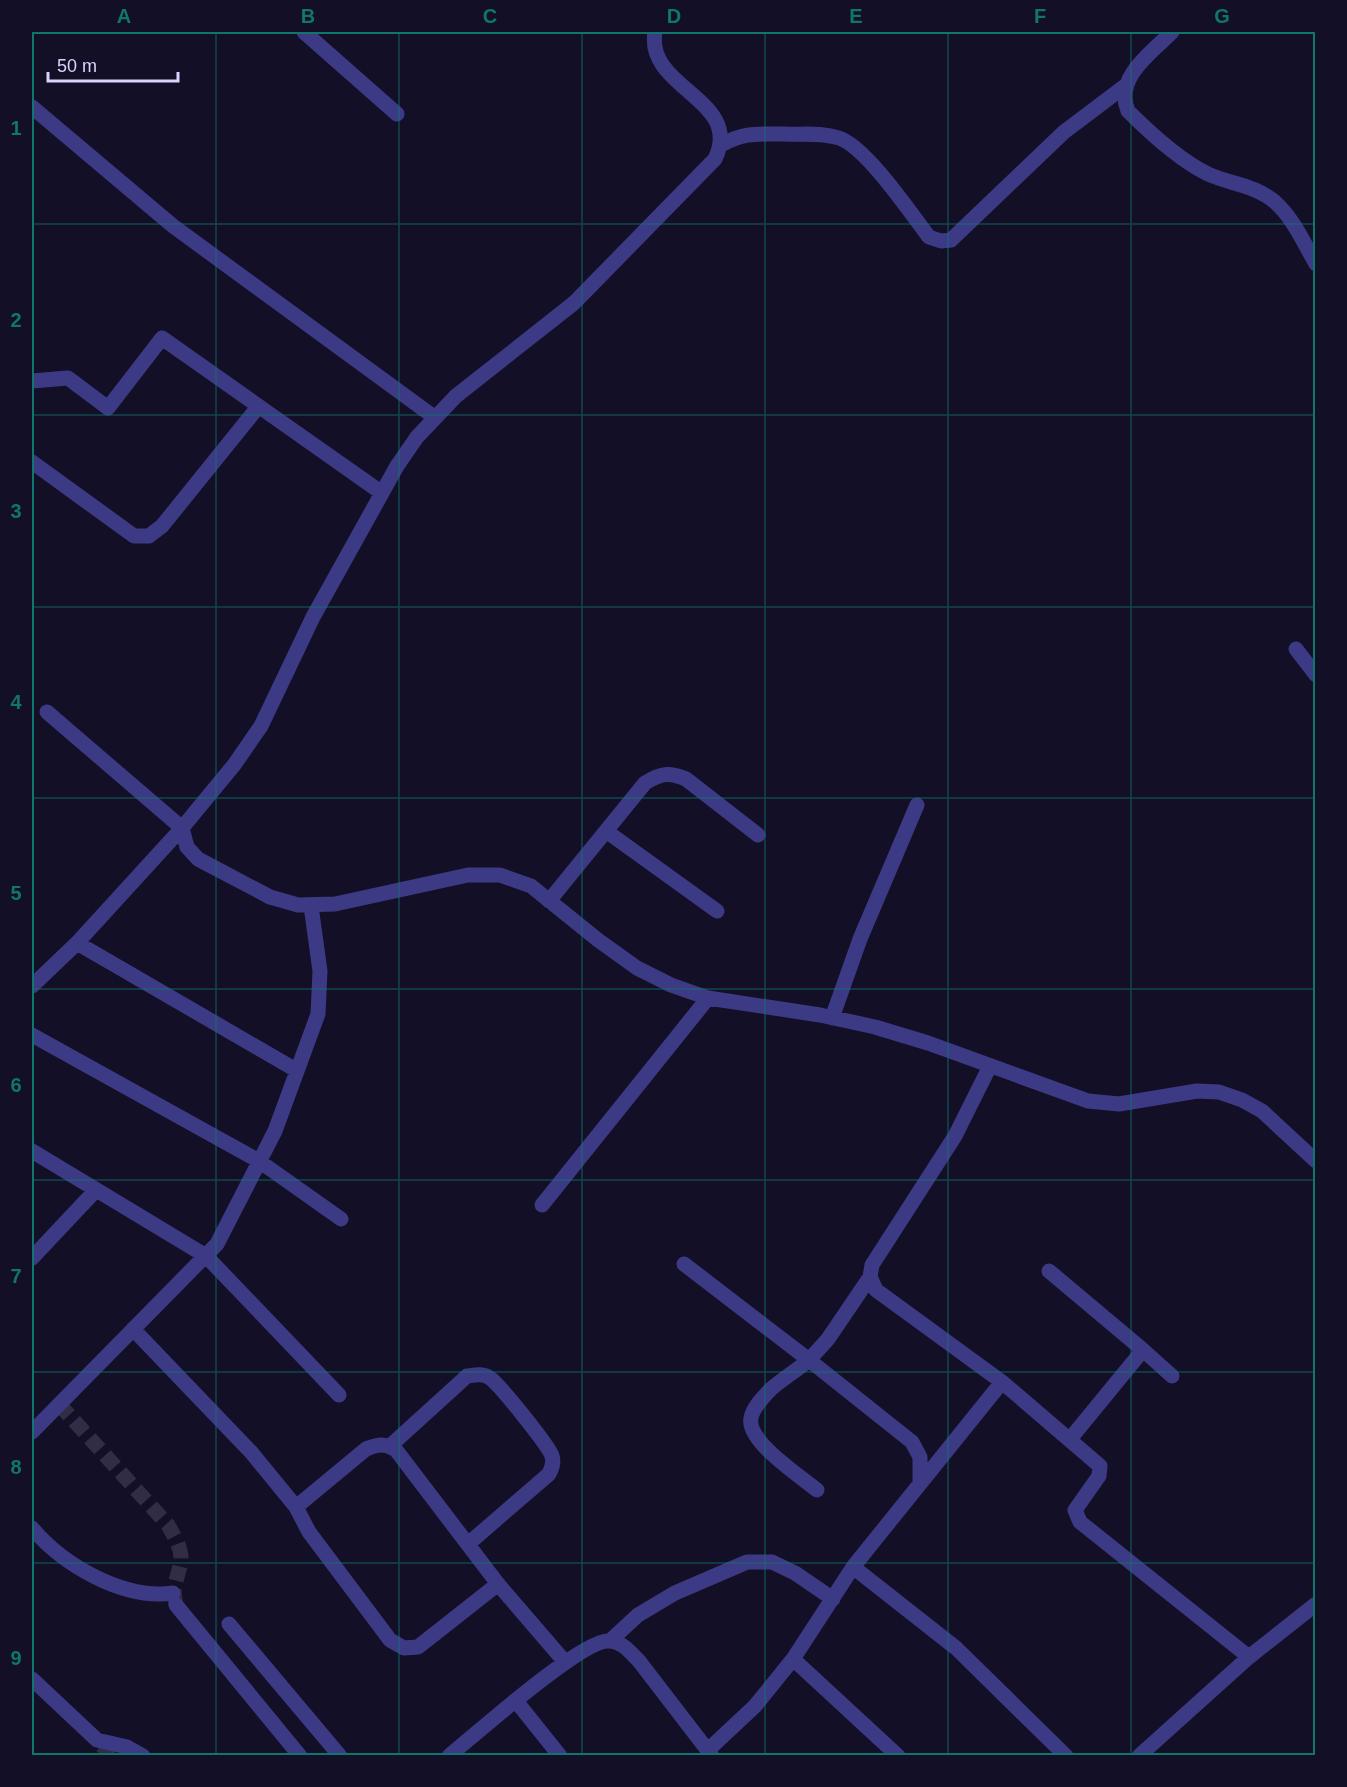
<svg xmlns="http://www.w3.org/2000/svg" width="1347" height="1787" font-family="Helvetica,sans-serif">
	<rect width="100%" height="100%" fill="#130f26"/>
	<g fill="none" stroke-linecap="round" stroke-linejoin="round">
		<path stroke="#312d47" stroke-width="15" stroke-dasharray="15 8" stroke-linecap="butt" d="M59 1404 168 1525C174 1536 182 1548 181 1561 178 1578 171 1587 176 1604
			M102 1756 112 1745"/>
		<path stroke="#3d3a85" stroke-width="15" d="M304 32 397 114
			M1172 32C1151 53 1114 78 1128 111 1150 133 1179 160 1208 174 1230 184 1255 185 1275 202 1293 218 1304 243 1316 264
			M32 107 173 226 434 417
			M721 145C744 132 758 134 784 134 802 135 821 132 839 138 866 147 910 212 929 237L941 241 951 240 1064 132 1125 86
			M32 381 68 378 108 408 162 338 382 493
			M32 462 134 536H149L162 526 258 407
			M1296 649 1316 675
			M47 712 182 828 187 847 198 859 270 897 298 905 335 904 468 875H500L531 886 598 940 637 968 671 985 708 998 820 1015 875 1027 928 1043 1088 1101 1119 1104 1197 1091 1219 1092 1242 1100 1262 1111 1316 1161
			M606 831 717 911
			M549 901 645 783C661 773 669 772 686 779L758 835
			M77 943 296 1070
			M32 986 77 943 182 828 234 765 261 726 313 617 397 466 417 437 456 396 574 303 715 159C744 99 645 89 655 32
			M832 1018 860 939 917 805
			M32 1035 259 1161 341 1219
			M32 1151 206 1256 339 1395
			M542 1205 708 998
			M32 1258 96 1190
			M684 1264 809 1360C797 1370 784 1378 772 1388 765 1395 753 1407 751 1418 746 1441 800 1476 817 1490
			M1049 1271 1143 1350 1070 1439
			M870 1277 828 1339 809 1360 912 1442 920 1457V1484
			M133 1329 251 1452 296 1507 309 1532 390 1640 404 1648 418 1647 498 1584
			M1143 1350 1172 1376
			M1002 1382 1100 1466 1099 1476 1075 1510 1080 1522 1249 1657
			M32 1432 217 1244 275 1131 318 1014 320 971 311 906
			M390 1446 467 1376C475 1375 482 1373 490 1378 499 1384 549 1446 552 1456 554 1463 552 1468 549 1474L468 1544
			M296 1507 366 1449C378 1444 385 1443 396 1450L498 1584 565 1662
			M32 1528C63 1565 123 1600 173 1593
			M853 1567 956 1648 1066 1756
			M176 1605 300 1756
			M229 1624 340 1756
			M611 1640 638 1615 675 1593 747 1562H772L795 1573 833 1599
			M793 1659 898 1756
			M32 1679 97 1740 127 1747 143 1756
			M516 1701 560 1756
			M708 1750 755 1706 793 1659 853 1567 1002 1382 876 1290 870 1277 872 1265 955 1136 990 1066
			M449 1756C476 1734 582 1639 609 1641 622 1641 631 1653 639 1661L712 1756
			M1139 1756 1249 1657 1316 1604"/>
	</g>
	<path fill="none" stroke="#0f766e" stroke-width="1.5" stroke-opacity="0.55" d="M216 32V1756M399 32V1756M582 32V1756M765 32V1756M948 32V1756M1131 32V1756M32 224H1316M32 415H1316M32 607H1316M32 798H1316M32 989H1316M32 1180H1316M32 1372H1316M32 1563H1316"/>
	<rect width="1347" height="1787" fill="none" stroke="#130f26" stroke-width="66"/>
	<path d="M48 72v9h130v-9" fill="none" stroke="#d9d4ff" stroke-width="3"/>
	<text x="57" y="72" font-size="18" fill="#d9d4ff" stroke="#130f26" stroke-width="4.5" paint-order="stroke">50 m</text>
	<rect x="33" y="33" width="1281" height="1721" fill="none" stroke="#0f766e" stroke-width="2"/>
	<g font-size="20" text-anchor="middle" font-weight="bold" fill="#0f766e">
		<text x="124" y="23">A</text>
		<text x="308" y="23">B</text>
		<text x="490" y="23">C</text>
		<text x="674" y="23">D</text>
		<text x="856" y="23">E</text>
		<text x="1040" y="23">F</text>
		<text x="1222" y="23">G</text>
		<text x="16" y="135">1</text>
		<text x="16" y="327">2</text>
		<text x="16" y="518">3</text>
		<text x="16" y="709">4</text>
		<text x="16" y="900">5</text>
		<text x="16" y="1092">6</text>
		<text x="16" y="1283">7</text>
		<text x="16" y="1474">8</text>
		<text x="16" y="1665">9</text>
	</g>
</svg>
